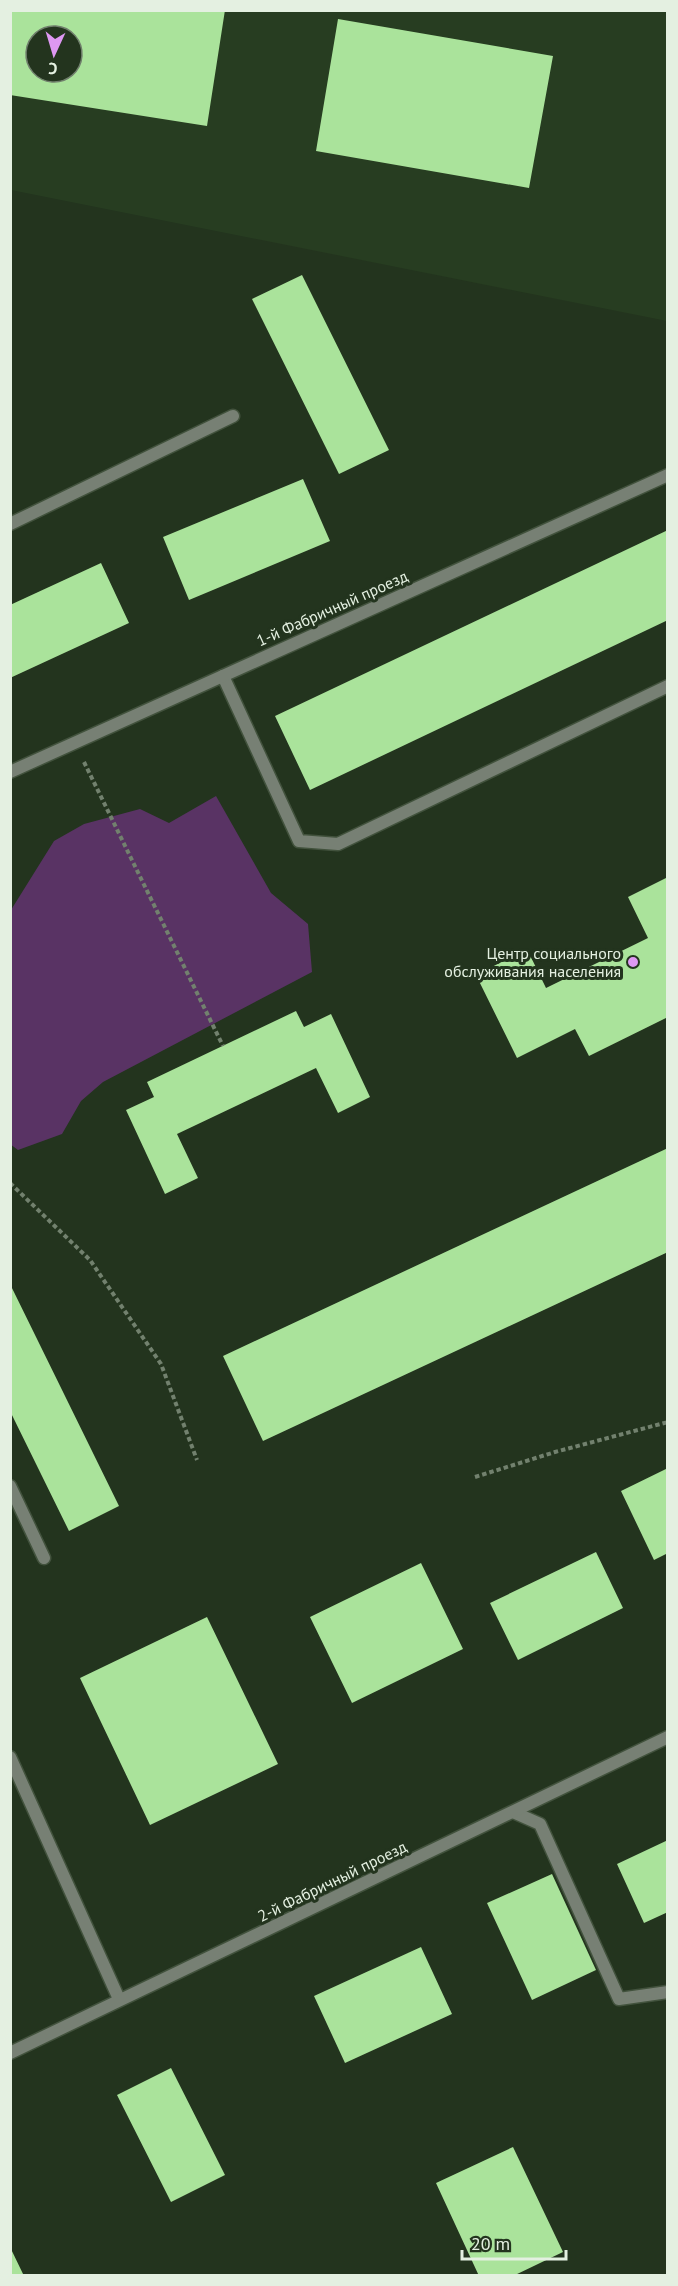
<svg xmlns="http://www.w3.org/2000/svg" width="678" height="2286" font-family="'PT Sans',sans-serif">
	<rect width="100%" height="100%" fill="#23341e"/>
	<path fill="#273d21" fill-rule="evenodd" d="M10 11H667V321L11 190ZM36 36H72V72H36Z"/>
	<path fill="#593364" d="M216 796 271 893 308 924 312 972 103 1082 81 1101 62 1134 18 1150 10 1144 11 910 54 841 84 824 140 809 169 823Z"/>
	<path fill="#aae39b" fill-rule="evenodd" d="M10 10H225L207 126 10 95ZM36 36H72V72H36Z
		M338 19 553 56 529 188 316 151Z
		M302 275 389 450 339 474 252 299Z
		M303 479 330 541 189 600 163 537Z
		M668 530V620L310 790 275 716Z
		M101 563 129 623 10 678V605Z
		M668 877V1017L589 1056 575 1029 517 1058 476 975 527 949 546 988 648 938 628 897Z
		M296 1011 304 1027 331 1014 370 1097 338 1113 316 1068 177 1134 198 1178 165 1194 126 1110 154 1097 147 1082Z
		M668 1148V1252L263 1441 223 1356Z
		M10 1284 119 1506 69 1531 10 1411Z
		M668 1468V1553L654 1560 621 1491Z
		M596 1552 623 1608 518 1660 490 1603Z
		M421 1563 463 1649 352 1703 310 1617Z
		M207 1617 278 1764 150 1825 80 1678Z
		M668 1840V1912L644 1923 617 1864Z
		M552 1874 596 1970 532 2000 487 1903Z
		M421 1947 452 2014 345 2063 314 1996Z
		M171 2068 225 2175 171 2202 117 2095Z
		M513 2147 563 2252 513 2276H479L436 2183Z
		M10 2247 24 2276H10Z"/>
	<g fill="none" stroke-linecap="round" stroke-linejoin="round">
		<g stroke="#42523d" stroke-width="15">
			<path id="lane" d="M10 524 233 416
				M223 676 299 841 338 844 668 686
				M10 1486 44 1558
				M10 1757 119 1999
				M513 1812 540 1824 619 1999 668 1992"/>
		</g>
		<g stroke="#42523d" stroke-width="15">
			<path id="street" d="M10 772 668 475
				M10 2053 668 1737"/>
		</g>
		<path stroke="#72816e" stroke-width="4" stroke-dasharray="4.5 3" stroke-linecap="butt" d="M84 762 223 1046
			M10 1183 90 1260 161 1364 197 1460
			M475 1477 555 1452 668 1422"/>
		<use href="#lane" stroke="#778074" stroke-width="12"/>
		<use href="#street" stroke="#778074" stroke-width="12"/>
	</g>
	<circle fill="#de98f2" stroke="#23341e" stroke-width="2" cx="633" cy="962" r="6"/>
	<g text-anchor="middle" stroke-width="6" stroke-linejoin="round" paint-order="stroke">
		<g font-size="16" fill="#e4f0e1" stroke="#23341e">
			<text transform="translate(332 608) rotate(-24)" y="6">1-й Фабричный проезд</text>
			<text transform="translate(332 1881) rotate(-26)" y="6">2-й Фабричный проезд</text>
		</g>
		<g font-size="16" fill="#e4f0e1" stroke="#23341e" text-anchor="end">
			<text x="621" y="959">Центр социального<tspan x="621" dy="18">обслуживания населения</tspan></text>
		</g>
	</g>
	<rect width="678" height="2286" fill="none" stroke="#e4f0e1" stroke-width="24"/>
	<g transform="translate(54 54) rotate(184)"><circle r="28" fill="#23341e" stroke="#707f6c" stroke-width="1.5"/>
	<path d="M0-4.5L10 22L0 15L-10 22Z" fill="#de98f2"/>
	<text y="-9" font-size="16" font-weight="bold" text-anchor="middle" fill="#e4f0e1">С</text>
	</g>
	<path d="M462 2250v9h104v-9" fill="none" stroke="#e4f0e1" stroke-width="3"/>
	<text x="471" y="2250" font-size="18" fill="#e4f0e1" stroke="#23341e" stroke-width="4.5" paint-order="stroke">20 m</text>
</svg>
